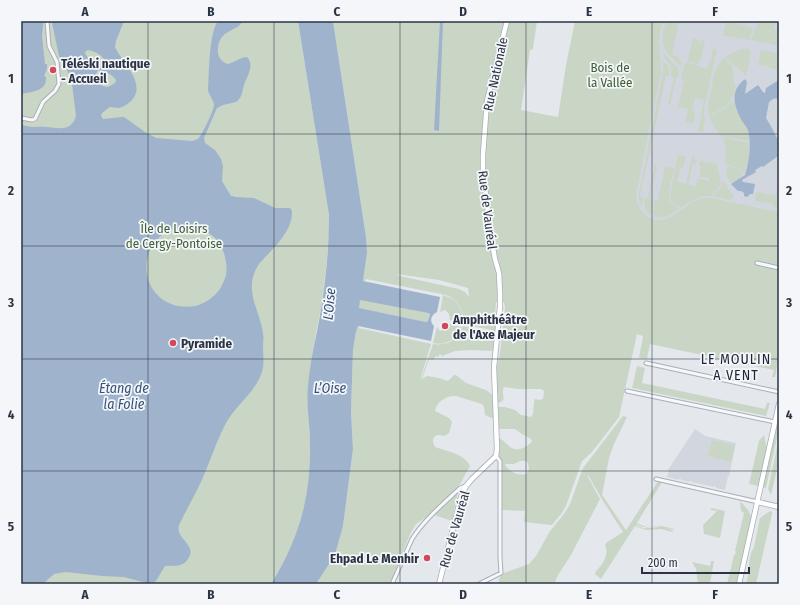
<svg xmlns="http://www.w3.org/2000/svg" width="800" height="605" font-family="'Fira Sans Condensed',sans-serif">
	<rect width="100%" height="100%" fill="#e4e7ec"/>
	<path fill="#d2d6de" d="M657 21H779V350L623 225Z
		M695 429 705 436 736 443 729 476H728L726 485 725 486H726L725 490 716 488V487L714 486V487L692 482V481H690V482L681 480V479H679V480L667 477 669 472 668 470Z"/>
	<path fill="#c9d6c5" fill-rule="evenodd" d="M21 21H298L329 215V233L326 269 321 309 316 332 308 408 310 442V476L308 492 298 530 294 541 283 563 271 584H21Z
		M333 21H537L533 49 530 50 521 110 558 117 566 65 575 21H663C656 39 661 54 661 73L636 194C636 202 639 208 644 213 664 235 685 200 704 198 712 197 720 200 728 202 745 205 762 209 779 212V355L775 377H772L774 370 650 344 647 359 639 358 643 336 637 334 619 417 599 443 591 453 582 461 566 506 562 513 552 525 524 522 525 511 502 510V468L499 456V438C509 443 510 454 525 447 528 445 530 444 532 441L531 439 522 434 515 429H499L498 407H505L512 409 515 410 521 415 531 417 533 414 534 401 535 399 540 400 543 399 544 393V391L541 389H518L504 387C500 394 509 401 497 403L496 371 500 353 505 308 504 302H496L495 315H497L496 331 463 324C465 310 458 301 446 295L366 279 365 281H363L367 253 366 237ZM397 274 439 280 468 288 469 297 465 292 459 289 400 276ZM520 461H526L528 463 529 469 526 474C516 476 511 472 505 465L506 464H514Z
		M667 21H679L672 55 679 57 680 61H682L681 66C664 53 657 41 667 21Z
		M726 21H729V22L751 27V28H753L749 40 723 35Z
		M758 21H776L774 29 779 30V46L751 40 755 28H756Z
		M693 38 699 40 698 43H700L701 40 705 41 702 56 697 64 688 61Z
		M747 48 750 50 751 52 746 76C740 68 731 64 725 57L736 51Z
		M713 49 717 50 705 104 704 113 705 120 703 132 698 131 704 100 695 98 693 108V109L692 110 693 112H695L693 124 685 122 688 109 678 107 684 80 681 79 683 70 685 63 687 64 688 62 706 69 711 60Z
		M662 50 665 54 679 70 678 78H676L670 105H668L674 78 671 76V67L664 57Z
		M761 50 779 54V61L777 70 767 67 765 65 763 66 758 65Z
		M724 58 731 65 733 70 734 83 736 87 733 96 726 106 709 116 708 105 715 71 719 64Z
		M663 61C669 65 670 70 669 76H666L640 196 643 198 642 207 639 201V193L663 72Z
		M734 99C734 111 745 120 749 132 750 135 749 138 749 141L721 136 712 123 710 117 718 112 724 109Z
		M723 138H724L749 143V159L745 173 739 168 725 164 726 147Z
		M678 155 686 157 683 168 681 167 679 168 680 170 677 182 686 184 692 156H694V159L697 160 696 164 693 163 688 185 696 187 698 179 696 178 708 181 710 180 709 178 699 177 701 166 699 165 700 161 717 164C720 181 726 182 711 196 699 195 690 202 680 208L671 201 670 196Z
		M655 164 657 165 650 198 653 200 651 211 652 216C644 212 644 206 645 198H648Z
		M665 166 673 168 674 170C672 178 666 196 671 203 674 205 677 206 679 209 672 214 663 221 654 216L653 211 655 200H658Z
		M727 166C732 167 739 168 743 172L741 175 742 177 731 184 726 175Z
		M725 181 727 187 734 197 731 200 713 196 720 189 722 182Z
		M779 181V208L773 207V204L755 201 756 192 776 196Z
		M443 295C456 299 464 309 463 322L450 320 449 314 445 310 440 312Z
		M360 299 428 313 430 314 428 321 426 322 358 308Z
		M449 324 462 327C457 339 446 346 433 343L437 327 440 331 446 329Z
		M358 326H359V328L431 344 420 380 421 379 433 344C448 346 458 340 463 326L495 333V336H493V340H494L493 351 471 350 455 351 442 356 440 354 438 357 436 356 433 360 429 359 422 379 427 376 439 378 448 381 454 375H456L466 383 486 390 493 395 494 419 485 415 484 407 482 404 456 396C447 395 436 402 435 411L449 418 452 422 449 433 445 436C443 436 441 435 439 435 432 435 432 443 435 447 446 451 465 454 470 466L459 486 452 521 431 514 416 524 411 532 390 584H316L335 555 343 526 353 449 351 412 353 350 356 332Z
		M637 366 645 368 642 383 765 409 767 403H770L766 416 632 388Z
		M623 416 627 417 614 444 609 458 602 495 626 530 657 483 658 482H662L637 523 646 527 662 526 674 529V530C669 529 665 527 660 527 651 526 646 530 637 524L636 525C646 531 650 527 660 527 665 527 669 529 673 531V532L661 529 646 530 635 526 601 579 595 574C596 569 600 568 602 564 606 558 608 551 605 545L606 543 623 532 603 501 588 475V477L600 499 571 555 558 575 554 584H498L500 577 504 573 529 564 536 556 550 531 564 514 570 504 583 468Z
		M776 428H779V429L766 488 763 487Z
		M764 435 767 451 759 486 749 484 759 441Z
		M779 438V461L771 495 768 489Z
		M712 440 735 445 731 462 708 456Z
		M740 501 748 510 751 516H752L738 584H727L734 555H735L736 551H735L744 513 741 511Z
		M711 508 725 511 720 538 704 534 703 525 717 511 711 510Z
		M770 511 772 512V514L756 584H746L749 572V563L751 553 754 547 760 518Z
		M711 561H714L710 584H698L696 569 692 562 710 566Z"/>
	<path fill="#9fb4cc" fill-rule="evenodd" d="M21 21H43V27L42 36 45 64H47V69L44 76 46 77C46 79 46 82 45 84 42 91 28 93 21 94Z
		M53 21H124L116 41 115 47C121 61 147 83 132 100 129 103 124 107 119 108 116 108 113 107 110 107L102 113 101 116 103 119 122 117H124L145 132 156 138 192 141C195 140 196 140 198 139 202 135 214 110 214 105 214 101 209 95 208 90 209 75 209 32 218 21H242C239 32 220 28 218 48 217 55 220 61 227 64 234 63 240 57 247 57 255 65 247 76 244 85 242 92 242 98 236 102L223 105 217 108 204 138 205 143 215 150 221 159 223 166 222 181 231 196 236 197 254 198 269 205 275 208H290L292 211C293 232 272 249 259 264 242 290 260 309 263 334 264 338 263 342 263 346 263 353 264 361 263 368 258 391 237 403 226 423 216 442 210 462 201 482 194 496 186 511 179 525 175 540 198 544 188 559 186 562 184 564 180 565 175 567 170 565 165 566L156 581 150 584 124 577 102 576 66 572 54 574 43 584H21V124C23 125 25 126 27 126 32 128 41 126 46 127 59 128 71 132 76 116L72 84 70 76 59 56 52 23ZM88 50C97 52 107 57 105 67 97 70 89 61 85 53L86 51ZM98 70C105 71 112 74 116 80L115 83 108 87C100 87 98 81 96 74ZM191 226C200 229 209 232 215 238 224 247 228 263 226 275 225 279 223 283 221 287 217 295 205 304 195 306 188 307 181 307 174 305 141 295 137 251 165 233 173 228 182 227 191 226Z
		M298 21H333L366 237 367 253 363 281 440 297 437 312C431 315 429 321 434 326L431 341 358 326 356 332 353 350 351 412 353 449 343 526 335 555 316 584H271C299 539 311 497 310 444 310 425 306 405 308 386 310 360 317 335 321 309 326 278 329 247 329 215ZM360 300 428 313 430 314 428 321 426 322 359 308Z
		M440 21H443L439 131 434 130Z
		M745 79 747 82 745 94 758 85 763 92 765 93 766 88 779 80V98L773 99 769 102 766 118 772 128 779 142 777 154 779 153 778 156 763 167 762 166 755 170 756 172 742 180 743 182 755 184 753 194H750L747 197 744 196V193L741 191H738L731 184 745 175C749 162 751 148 749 135 749 130 745 125 742 121 734 106 729 91 745 79Z"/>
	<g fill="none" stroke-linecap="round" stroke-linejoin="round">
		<g stroke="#a9aeb7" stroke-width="5">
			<path id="street" d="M21 118 32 120 35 119 43 102 55 91 59 84 57 62 49 46 47 21
				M757 263 779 268
				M646 363 779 392
				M627 391 775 422
				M656 479 758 502
				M392 584 412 539C424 520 443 504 460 488L466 486
				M479 584 501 573 500 557V461L496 456"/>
		</g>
		<g stroke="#a9aeb7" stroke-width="6">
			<path id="secondary" d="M758 502 779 507
				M439 584 461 497 466 486 472 479 496 456 497 449 494 367 500 307V293L499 273 495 259 491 237 483 171V155L487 101 507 21
				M739 584 779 404"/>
		</g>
		<use href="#street" stroke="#f7f8fa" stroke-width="3"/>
		<use href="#secondary" stroke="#fff" stroke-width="4.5"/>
	</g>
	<path fill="none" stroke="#2b3445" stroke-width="1" stroke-opacity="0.55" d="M148 21V584M274 21V584M400 21V584M526 21V584M652 21V584M21 134H779M21 246H779M21 359H779M21 471H779"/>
	<g fill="#d1495b" stroke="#f4f6f9" stroke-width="1.5">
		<circle cx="53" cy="70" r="4"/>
		<circle cx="445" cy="326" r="4"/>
		<circle cx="173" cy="343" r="4"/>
		<circle cx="427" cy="558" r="4"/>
	</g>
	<g text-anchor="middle" stroke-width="3.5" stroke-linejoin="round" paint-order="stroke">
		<g font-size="13" font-weight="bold" fill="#2b3445" stroke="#f4f6f9" text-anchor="start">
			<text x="61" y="68">Téléski nautique<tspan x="61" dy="15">- Accueil</tspan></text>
			<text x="453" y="324">Amphithéâtre<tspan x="453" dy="15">de l'Axe Majeur</tspan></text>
			<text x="181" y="348">Pyramide</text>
			<text x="419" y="563" text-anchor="end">Ehpad Le Menhir</text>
		</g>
		<g font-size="13" fill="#3f6138" stroke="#f4f6f9">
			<text x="610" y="72">Bois de<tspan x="610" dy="15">la Vallée</tspan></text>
			<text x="174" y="233">Île de Loisirs<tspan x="174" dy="15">de Cergy-Pontoise</tspan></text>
		</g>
		<g font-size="13" fill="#2b3445" stroke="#f4f6f9">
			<text transform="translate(495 74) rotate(-78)" y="5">Rue Nationale</text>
			<text transform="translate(488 210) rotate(83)" y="5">Rue de Vauréal</text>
			<text transform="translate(454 529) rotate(-74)" y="5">Rue de Vauréal</text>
		</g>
		<g font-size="14" font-style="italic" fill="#34527a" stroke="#f4f6f9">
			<text transform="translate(329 304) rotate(-85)" y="5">L'Oise</text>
			<text x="124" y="393">Étang de<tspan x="124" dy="16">la Folie</tspan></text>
			<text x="330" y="393">L’Oise</text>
		</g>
		<g font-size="14" letter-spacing="1" fill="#1d2536" stroke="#f4f6f9">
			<text x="736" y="364">LE MOULIN<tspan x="736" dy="16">A VENT</tspan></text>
		</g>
	</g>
	<rect width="800" height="605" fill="none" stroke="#f4f6f9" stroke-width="44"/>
	<path d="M642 567v6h107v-6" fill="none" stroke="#2b3445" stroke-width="2"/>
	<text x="648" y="567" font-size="12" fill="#2b3445" stroke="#f4f6f9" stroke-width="3" paint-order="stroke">200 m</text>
	<rect x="22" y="22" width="756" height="561" fill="none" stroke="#2b3445" stroke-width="1.5"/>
	<g font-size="13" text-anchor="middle" font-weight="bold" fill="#2b3445">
		<text x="85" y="16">A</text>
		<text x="211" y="16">B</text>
		<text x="337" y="16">C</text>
		<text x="463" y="16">D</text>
		<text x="589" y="16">E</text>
		<text x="715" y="16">F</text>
		<text x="11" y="83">1</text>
		<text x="789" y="83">1</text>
		<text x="11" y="195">2</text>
		<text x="789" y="195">2</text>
		<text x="11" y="307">3</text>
		<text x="789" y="307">3</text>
		<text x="11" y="419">4</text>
		<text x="789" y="419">4</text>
		<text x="11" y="531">5</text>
		<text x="789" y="531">5</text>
		<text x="85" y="599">A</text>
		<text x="211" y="599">B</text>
		<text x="337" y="599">C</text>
		<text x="463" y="599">D</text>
		<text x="589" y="599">E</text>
		<text x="715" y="599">F</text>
	</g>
</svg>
